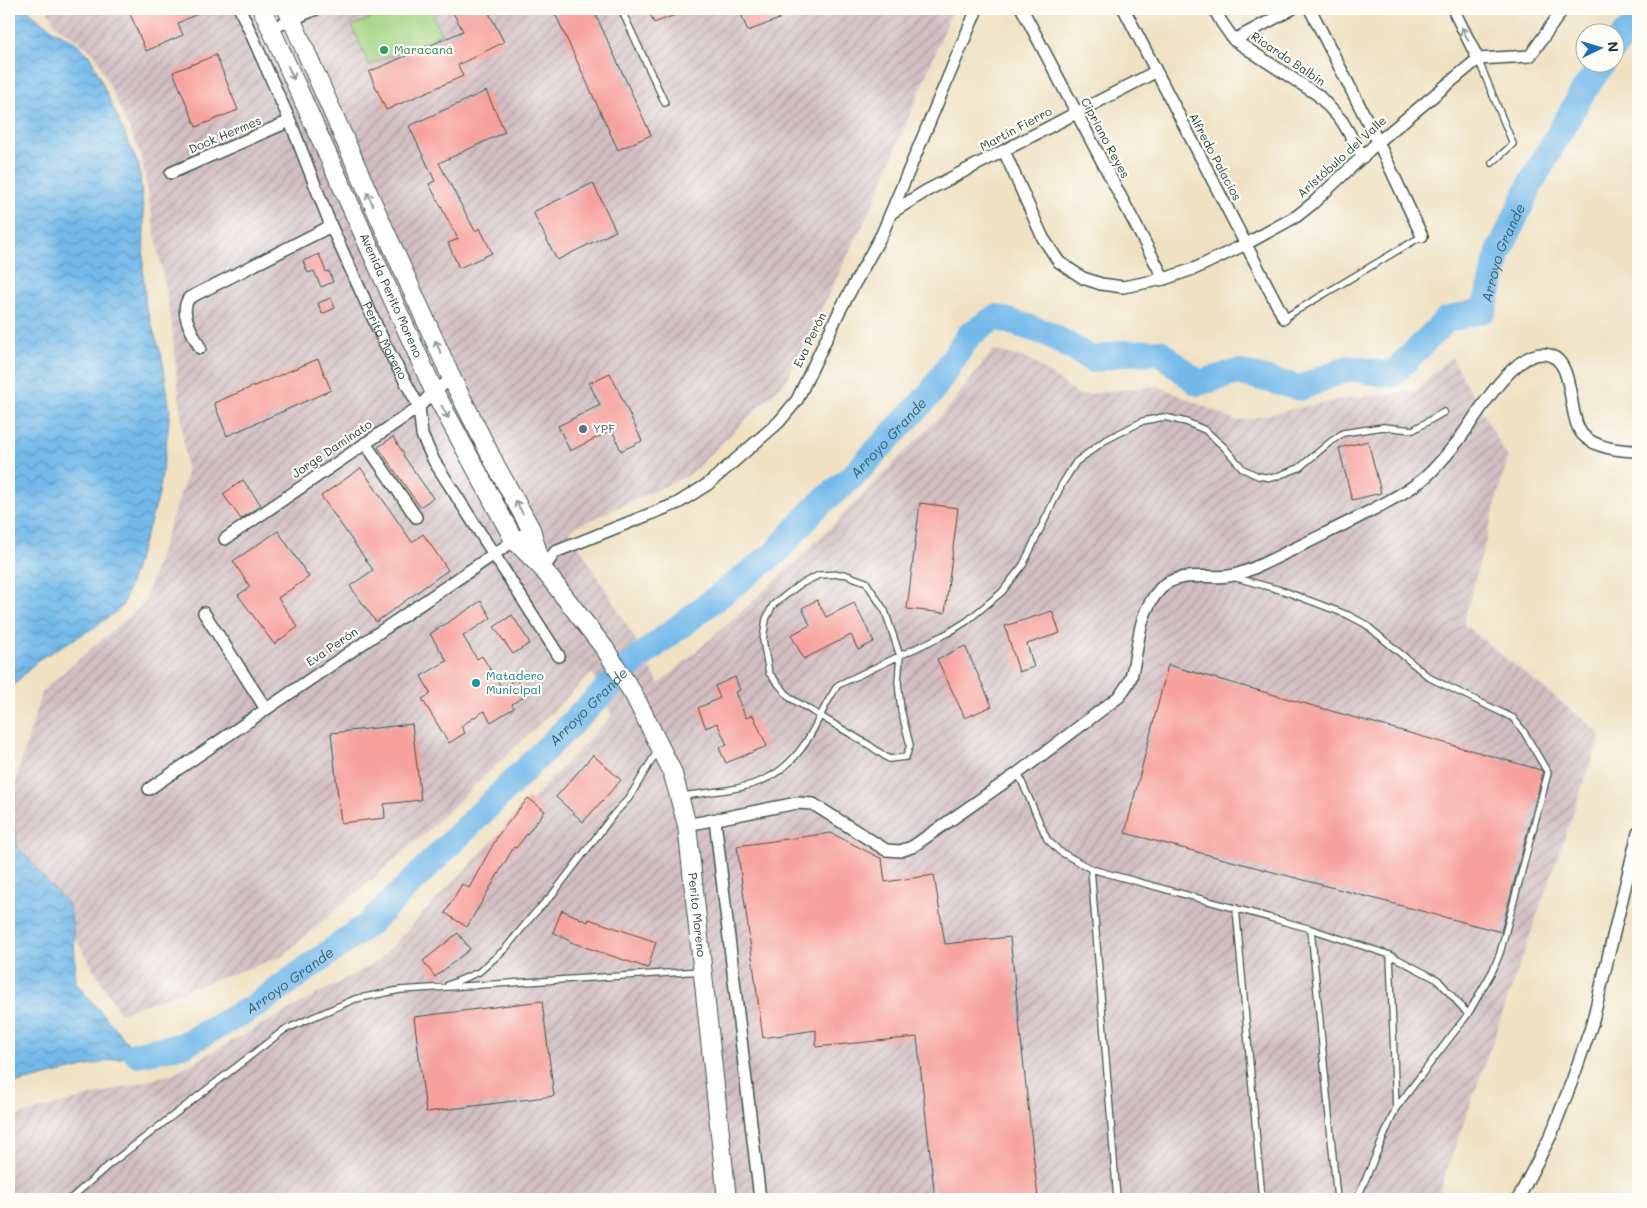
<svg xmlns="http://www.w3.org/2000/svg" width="1647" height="1208" font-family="Mali,sans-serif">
	<defs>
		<pattern id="industrial-furrows" width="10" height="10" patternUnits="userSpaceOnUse" patternTransform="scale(1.25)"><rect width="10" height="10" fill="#d2bec2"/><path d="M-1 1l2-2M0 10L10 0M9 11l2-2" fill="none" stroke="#aa9c9e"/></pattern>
		<pattern id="water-waves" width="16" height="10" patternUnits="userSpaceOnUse" patternTransform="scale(1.25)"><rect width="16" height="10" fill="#73baea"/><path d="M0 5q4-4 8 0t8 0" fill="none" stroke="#5e98be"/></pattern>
	</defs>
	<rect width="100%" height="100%" fill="#fdfcf7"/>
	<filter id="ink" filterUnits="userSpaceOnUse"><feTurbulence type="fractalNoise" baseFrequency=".02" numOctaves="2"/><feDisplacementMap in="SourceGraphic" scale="10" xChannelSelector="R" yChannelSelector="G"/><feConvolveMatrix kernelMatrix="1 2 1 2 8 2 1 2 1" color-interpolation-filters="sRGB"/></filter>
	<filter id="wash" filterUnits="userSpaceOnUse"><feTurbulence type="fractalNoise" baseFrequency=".0096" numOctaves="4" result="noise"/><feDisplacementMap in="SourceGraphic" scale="20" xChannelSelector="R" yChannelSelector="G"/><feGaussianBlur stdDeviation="1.12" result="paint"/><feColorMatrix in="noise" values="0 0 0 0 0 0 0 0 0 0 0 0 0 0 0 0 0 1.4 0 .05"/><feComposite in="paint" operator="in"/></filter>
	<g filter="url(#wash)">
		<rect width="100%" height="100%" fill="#f0e1c2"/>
		<path fill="url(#industrial-furrows)" d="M47 9H953L875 200 786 381 689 475 569 530 629 628 659 684 748 606 835 523 950 406 993 350 1029 359 1079 395 1158 386 1237 421 1341 399 1415 391 1451 356 1508 458 1463 624 1601 734 1437 1199H9V1118L172 1074 378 961 612 715 592 673 420 838 281 957 120 1013 9 827V804L42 691 143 604 187 474 172 326 141 155 95 54 56 25Z"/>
		<path fill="#a4d483" stroke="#62885c" d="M392 9H430L441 34 369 65 352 26Z"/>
		<path fill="url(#water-waves)" stroke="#497c8f" d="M9 9H28L30 12 54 31 75 42 90 56 139 166 144 219 143 273 146 307 162 357 170 410 166 446 158 499 122 607 95 627 38 660 9 690Z
			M9 806 18 846 47 882 69 905 74 935 76 983 137 1054 9 1085Z"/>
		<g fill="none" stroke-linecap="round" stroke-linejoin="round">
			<g stroke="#73baea" stroke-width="26">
				<path d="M1614 48 1624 35 1638 25"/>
				<path id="s1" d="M137 1054 183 1045 255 1006 370 923 636 660 775 553 815 508 853 476 931 393 969 335 996 317 1049 334 1093 360 1122 353 1160 352 1198 383 1238 372 1300 388 1349 368 1392 375 1446 320 1484 310 1499 252 1532 181 1585 88 1604 62"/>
			</g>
		</g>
		<g id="blocks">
			<path fill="#f7a19d" d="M128 9H207L178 23 183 35 146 51Z
				M451 9H487L504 42 458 65 463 76 386 110 369 72 463 31Z
				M553 9H593L651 135 618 150Z
				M648 9H688V10L654 23Z
				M739 9H775L779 19 748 31Z
				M216 55 238 110 196 127 173 72Z
				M486 91 505 132 439 163 475 231 480 228 492 253 459 268 448 243 458 239 429 184 435 181 409 126Z
				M593 183 616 231 557 260 533 212Z
				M319 254 326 272 329 271 333 282 321 287 314 271 308 273 303 261Z
				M331 298 335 308 322 314 318 303Z
				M318 359 331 390 227 436 214 403Z
				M610 373 642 441 621 451 612 430 570 451 558 426 600 405 589 383Z
				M393 437 404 454 403 455 433 498 420 507 378 447Z
				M1368 441 1381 493 1352 500 1339 448Z
				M361 468 412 542 423 534 448 570 376 622 350 586 373 570 321 496Z
				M243 480 261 505 241 519 223 494Z
				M920 503 958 508 945 613 907 609Z
				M278 531 309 577 278 598 298 627 274 644 238 595 250 587 233 561Z
				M817 600 826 617 854 603 874 642 858 650 851 635 804 659 791 635 810 625 802 608Z
				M481 601 491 618 463 636 477 659 482 656 502 688 516 679 526 695 512 704 514 708 491 722 484 711 461 726 465 733 449 743 422 699 431 694 421 676 447 661 430 634Z
				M1052 611 1060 633 1027 644 1034 667 1019 672 1005 626Z
				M512 615 530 643 513 654 494 627Z
				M965 646 992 706 965 718 937 659Z
				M1168 665 1541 770 1543 773 1501 932 1125 833Z
				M735 677 740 690 735 692 746 718 753 715 767 746 726 763 719 748 727 745 717 723 706 728 698 708 720 698 715 686Z
				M412 724 421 800 384 804 385 818 341 823 331 733Z
				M593 755 621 780 583 822 556 797Z
				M528 798 545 811 516 848 514 847 467 927 445 913 462 884 469 888 499 834Z
				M831 833 882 859 885 882 934 875 945 944 1010 937 1038 1199H935L917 1037 816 1047V1030L763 1038 737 846Z
				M562 910 588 922 589 919 656 942 648 968 573 943 553 932Z
				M458 933 470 949 435 977 423 961Z
				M542 1001 554 1096 426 1112 414 1017Z"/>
		</g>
	</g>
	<g filter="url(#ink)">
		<use href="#blocks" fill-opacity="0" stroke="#3e5649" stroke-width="1"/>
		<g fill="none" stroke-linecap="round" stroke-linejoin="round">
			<g stroke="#3e5649" stroke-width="8">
				<path id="lane" d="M621 9 665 103
					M1478 59 1513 144 1492 163
					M1284 318 1422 236
					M844 574 866 582 885 611 900 656 898 682 901 710 910 745 906 757 889 759 869 745 790 698 769 673 763 640 766 619 773 605 799 585 819 575Z
					M1233 577 1284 591 1348 615 1365 624 1430 678 1513 718 1524 732 1548 773 1500 953 1493 970 1468 1014 1396 1108 1357 1199
					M1018 773 1047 839 1059 851 1091 869 1311 929 1390 955 1438 980 1468 1014
					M682 796C735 788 774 791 806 742 818 723 825 703 838 685L948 633 967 621 1002 592 1023 565 1062 484 1076 462 1104 441 1143 421 1164 417 1186 422 1205 430 1224 447 1243 469 1258 476 1272 478 1299 468 1329 443 1343 433 1383 427 1413 430 1444 412
					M1091 869 1117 1199
					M1236 908 1262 1199
					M1311 929 1337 1199
					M1390 955 1396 1108
					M448 985 479 972 505 949 533 915 552 895 614 814 629 798 658 750
					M70 1199 110 1164 284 1030 355 999 400 990 701 971"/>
			</g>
			<g stroke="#3e5649" stroke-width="14">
				<g id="street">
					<path id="s2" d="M240 9 290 121 331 226 384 342 419 407 422 435 434 461 559 656"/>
					<path d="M1022 9 1164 279"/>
					<path d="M1124 9 1284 318"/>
					<path d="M1214 9 1222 23 1234 40 1318 95 1342 121 1363 157"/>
					<path d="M1310 9 1378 142 1422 236"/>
					<path d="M1453 9 1478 59"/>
					<path d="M270 29 316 9"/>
					<path d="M1234 40 1292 9"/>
					<path d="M1004 151 1043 238 1059 262 1083 278 1101 284 1123 287 1164 279 1196 268 1246 244 1297 216 1312 204 1378 142 1478 59 1530 56 1563 9"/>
					<path d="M171 173 290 121"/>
					<path d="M891 213 926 191 1155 72"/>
					<path d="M200 348C194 334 178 313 189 298L331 226"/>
					<path d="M365 443 416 517"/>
					<path d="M225 539 419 407 434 391 452 379"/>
					<path d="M543 569 555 552 678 503 708 484 779 422 797 400 841 308 882 234 977 9"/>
					<path d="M204 613 266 709"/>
					<path d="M149 789 531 529"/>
					<path d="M715 820 760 1199"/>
					<path d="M687 825 797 803 813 804 886 850 900 851 912 847 1018 773 1120 696C1123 690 1129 684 1131 677 1140 645 1136 616 1160 589 1177 570 1208 579 1229 576 1251 572 1276 557 1296 548 1322 535 1348 523 1374 509 1390 500 1407 492 1422 480 1436 469 1447 454 1458 441 1475 419 1511 353 1543 354 1577 355 1566 414 1582 434 1594 448 1621 451 1638 451"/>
					<path d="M1518 1199 1551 1135 1572 1081 1592 1024 1638 833"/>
				</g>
			</g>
			<g stroke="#3e5649" stroke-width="20">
				<g id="primary">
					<path id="s3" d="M262 9 434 391 514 540 543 569 605 649 634 695 672 771 687 825 727 1199"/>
					<path d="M287 9 374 206 452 379 496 466 531 529 542 568"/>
				</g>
			</g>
			<use href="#lane" stroke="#fff" stroke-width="5.5"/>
			<use href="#street" stroke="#fff" stroke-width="11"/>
			<use href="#primary" stroke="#fff" stroke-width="18"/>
		</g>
		<defs><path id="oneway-shaft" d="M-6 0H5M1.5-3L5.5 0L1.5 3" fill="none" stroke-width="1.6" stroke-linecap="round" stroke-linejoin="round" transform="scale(1.25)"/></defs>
		<g stroke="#8f9e9a">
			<use href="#oneway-shaft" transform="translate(1465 34) rotate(-116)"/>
			<use href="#oneway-shaft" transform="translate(291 73) rotate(66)"/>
			<use href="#oneway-shaft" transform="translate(370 199) rotate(-114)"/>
			<use href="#oneway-shaft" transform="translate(438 347) rotate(-114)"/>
			<use href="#oneway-shaft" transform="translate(445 412) rotate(61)"/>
			<use href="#oneway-shaft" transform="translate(519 507) rotate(-119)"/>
		</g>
	</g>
	<circle fill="#2e9e5b" stroke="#fdfcf7" stroke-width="2" cx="384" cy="50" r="5"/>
	<circle fill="#5c6f8a" stroke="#fdfcf7" stroke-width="2" cx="583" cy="429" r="5"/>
	<circle fill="#0f9aa8" stroke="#fdfcf7" stroke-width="2" cx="476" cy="683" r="5"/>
	<g text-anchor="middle" stroke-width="4.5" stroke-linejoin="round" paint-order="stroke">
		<g font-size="12" fill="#27864d" stroke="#fdfcf7" text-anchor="start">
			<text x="394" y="54">Maracaná</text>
		</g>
		<g font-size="12" fill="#1f3d34" stroke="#fdfcf7">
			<text transform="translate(1288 59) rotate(34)" y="4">Ricardo Balbín</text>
			<text transform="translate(1016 129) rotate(-28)" y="4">Martín Fierro</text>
			<text transform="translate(225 135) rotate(-23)" y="4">Dock Hermes</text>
			<text transform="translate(1105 138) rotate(62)" y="4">Cipriano Reyes</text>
			<text transform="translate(1215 157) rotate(62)" y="4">Alfredo Palacios</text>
			<text transform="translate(1342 157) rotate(-42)" y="4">Aristóbulo del Valle</text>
			<text dy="4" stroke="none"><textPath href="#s3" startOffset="314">Avenida Perito Moreno</textPath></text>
			<text transform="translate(810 340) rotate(-64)" y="4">Eva Perón</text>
			<text dy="4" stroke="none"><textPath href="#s2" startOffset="362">Perito Moreno</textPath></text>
			<text transform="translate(332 449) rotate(-34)" y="4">Jorge Daminato</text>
			<text transform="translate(332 647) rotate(-34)" y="4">Eva Perón</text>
			<text dy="4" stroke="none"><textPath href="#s3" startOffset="1016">Perito Moreno</textPath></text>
		</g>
		<g font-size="12" fill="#4e5e75" stroke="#fdfcf7" text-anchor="start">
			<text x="593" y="433">YPF</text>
		</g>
		<g font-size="12" fill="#0d838f" stroke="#fdfcf7" text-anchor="start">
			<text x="486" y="680">Matadero<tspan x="486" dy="14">Municipal</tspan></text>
		</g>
		<g font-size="14" font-style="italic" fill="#38626b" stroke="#fdfcf7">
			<text dy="5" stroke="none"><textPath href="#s1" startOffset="1748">Arroyo Grande</textPath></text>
			<text dy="5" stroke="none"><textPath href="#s1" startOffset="982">Arroyo Grande</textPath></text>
			<text dy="5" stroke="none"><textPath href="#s1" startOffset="578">Arroyo Grande</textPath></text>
			<text dy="5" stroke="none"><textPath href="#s1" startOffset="172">Arroyo Grande</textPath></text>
		</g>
	</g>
	<rect width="1647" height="1208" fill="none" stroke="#fdfcf7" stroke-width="30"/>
	<g transform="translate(1600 48) rotate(85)"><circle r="24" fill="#fdfcf7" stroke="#a4b0a9"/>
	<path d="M0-4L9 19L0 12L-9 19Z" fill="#1f6fb2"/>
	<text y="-8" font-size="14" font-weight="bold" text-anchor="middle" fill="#1f3d34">N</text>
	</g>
</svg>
